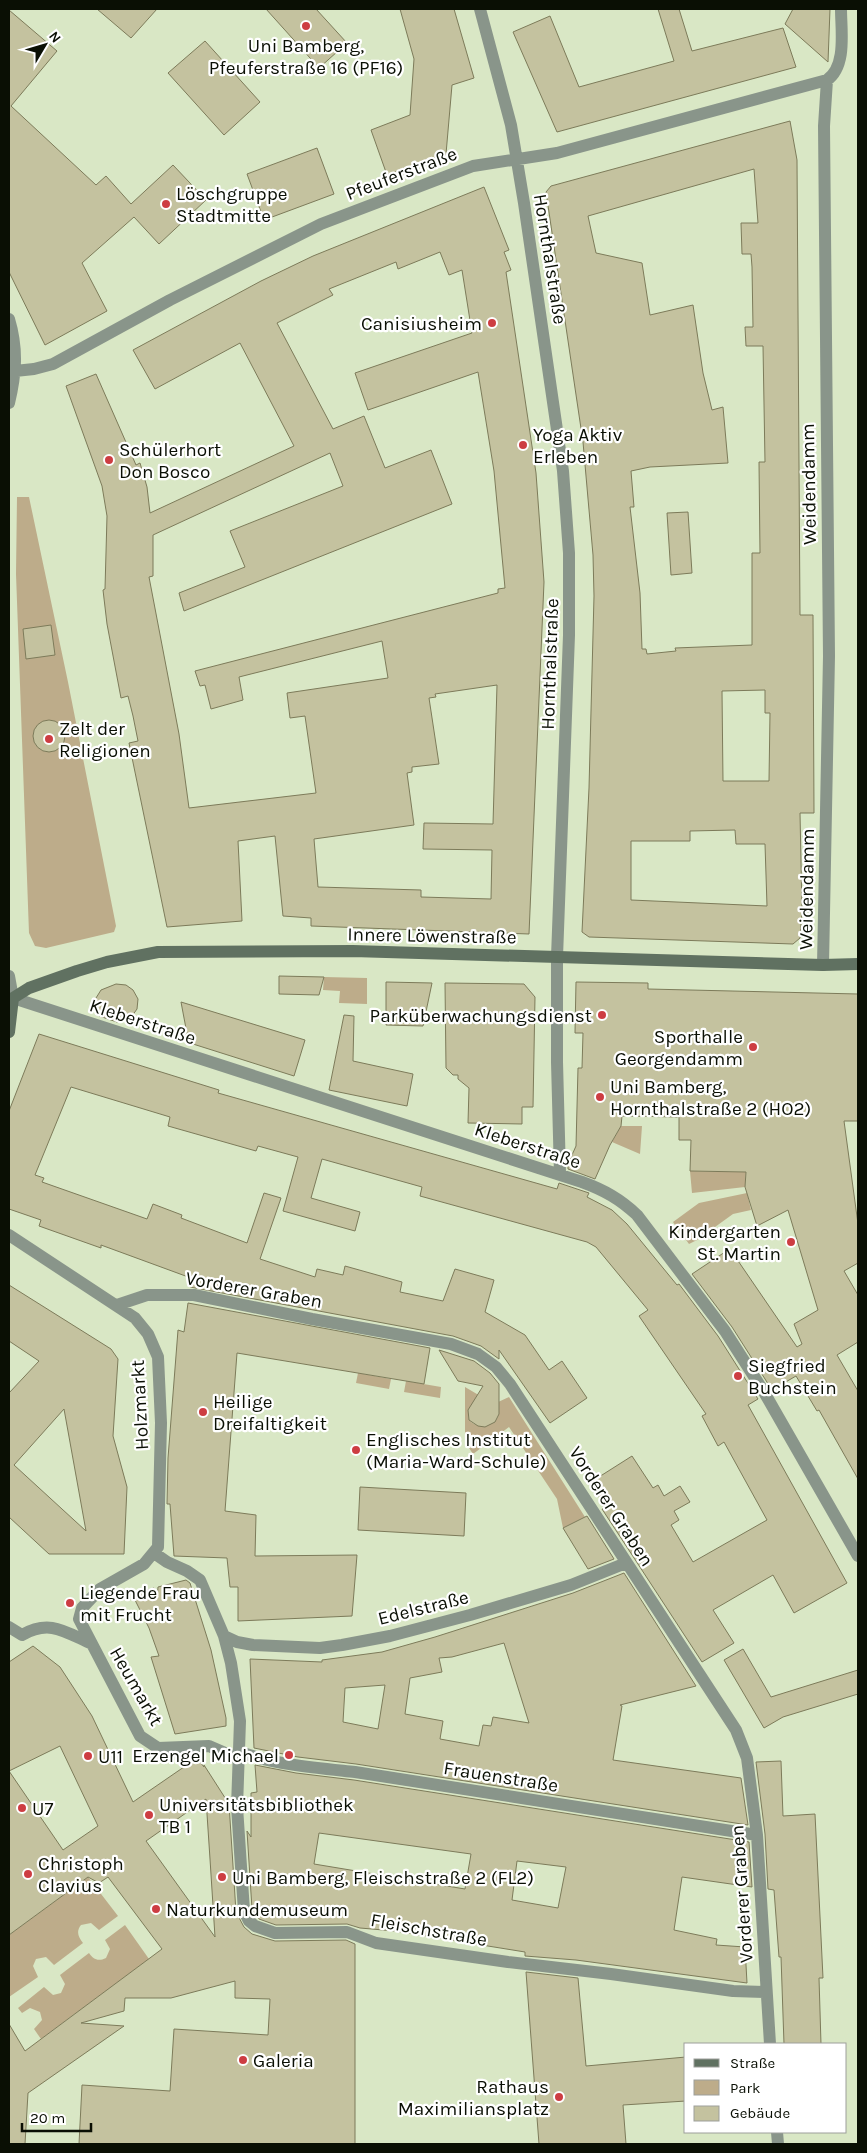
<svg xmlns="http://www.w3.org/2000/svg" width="867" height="2153" font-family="Karla,sans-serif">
	<rect width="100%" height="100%" fill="#d9e7c5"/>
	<path fill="#bdac8a" d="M17 497H29L68 682 116 926 114 932 46 948 35 946 29 933 16 574Z
		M324 977 367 978V1004L339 1003 340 991 323 990Z
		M621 1126H642L640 1154 612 1142Z
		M690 1171 746 1172 745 1187 692 1193Z
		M747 1193 751 1210 733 1214 697 1240 689 1244 673 1222 699 1203Z
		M358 1373 391 1379 389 1389 356 1383Z
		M406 1381 441 1387 440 1398 404 1392Z
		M465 1387 482 1397 468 1410 469 1420C482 1434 507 1421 496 1403L509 1397 585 1517 563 1528 557 1499 509 1427 473 1454 465 1442Z
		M88 1877 118 1916 99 1930 91 1923 81 1925C76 1931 78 1937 83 1943L54 1965 46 1957 36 1959 33 1966 38 1977 9 1997V1935Z
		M125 1925 149 1959 41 2039 34 2029 42 2020 40 2012 30 2008 22 2013 18 2008 44 1987 53 1995 61 1993 65 1984 60 1975 89 1953C93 1959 98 1962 106 1958L110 1949 105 1940Z"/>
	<path fill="#c4c29f" stroke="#7d7b5a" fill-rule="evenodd" d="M97 9H157L131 38Z
		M266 9H316L347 43 319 68Z
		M400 9H454L474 78 452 85 446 154 387 175 371 130 410 115 414 59Z
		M658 9H679L692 51 783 28 796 67 557 132 513 32 550 16 579 87 674 61Z
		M793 9H830L828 62 785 24Z
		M9 10 57 51 11 106 96 185 106 176 131 204 173 165 206 200 159 244 134 217 82 263 107 311 45 345 9 272Z
		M205 41 260 102 224 135 168 73Z
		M790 121 797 160 800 615H813L814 813H800L802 911 800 938 793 944 589 937 582 932 589 788 594 596 593 555 583 442 546 192 551 186ZM754 169 758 223H741L742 254H751L752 267 753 327H745L746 346H763L765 462H759L760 553H752V645L675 648 676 651 647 654 646 649H642L640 593 630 507H634L631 471 650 467 728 463 723 407 712 410 703 373 693 305 650 315 642 263 596 253 588 216ZM765 690V713H770L769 781H723L722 691ZM735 830 736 844H765L767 906 631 900V841H690V831Z
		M317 148 334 194 264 220 247 174Z
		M484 187 509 250 504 252 511 270 506 272 536 473 544 582 529 934 311 926V918L283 916 275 836 238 841 242 921 167 927 129 743 138 741 133 716 128 696 121 698 107 624 103 590 105 589 107 516 102 486 66 386 96 374 136 465 140 463 147 487 150 513 294 446 240 343 155 389 133 350 261 281 313 256ZM440 252 449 275 462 270 472 333 355 373 368 410 478 372 494 471 505 588 498 589V593L195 671 200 686 205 685 211 709 243 700 239 677 382 641 388 678 287 693 290 718 305 716 316 793 189 808 179 734 149 577 153 576V535L330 453 343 486 230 531 245 567 179 593 184 611 452 504 431 450 385 468 364 416 333 429 277 323 333 295 329 289 396 262 398 269ZM497 685 493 824 424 823 423 849 492 850 491 899 421 897V890L318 887 314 839 414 825 407 773 412 772V767L439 764 429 698 436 697 435 694Z
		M688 512 692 573 671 575 667 513Z
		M51 625 55 655 26 659 23 629Z
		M33 736a16 16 0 1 1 32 0a16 16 0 1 1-32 0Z
		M279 976 324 977 319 995 279 994Z
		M386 982 432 983 423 1026 386 1025Z
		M576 982 648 983V989L858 994V1121H844L858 1224V1263L844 1271 858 1295V1342L837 1355 858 1391V1479L819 1410 817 1411 796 1376 772 1390 732 1327 692 1274 725 1252H732L797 1347 802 1344 794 1324 818 1310 788 1210 757 1226 745 1187 746 1172 690 1171 691 1140H679V1117L622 1116 621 1126 610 1145 595 1179 568 1169V1164L576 1146 578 1068H582L583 1033H575Z
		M445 983 524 984 535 997 533 1107H522V1124L468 1123 469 1088 458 1079V1075H453L446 1068Z
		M116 984 126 985 133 990 138 999 137 1009 132 1016 117 1022 99 1016 95 1008 96 998 101 990Z
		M181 1002 305 1040 294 1076 193 1044 188 1039Z
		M344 1015 354 1016 353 1061 413 1074 407 1106 329 1090Z
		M39 1034 219 1090 218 1093 557 1189 559 1183 589 1193 587 1197 612 1210 627 1224 677 1285 679 1284 718 1336 758 1399 748 1405 847 1583 794 1613 773 1575 713 1610 734 1643 702 1662 602 1509 605 1508 591 1482 632 1456 653 1488 658 1485 664 1496 680 1486 690 1502 674 1511 679 1520 671 1525 693 1562 767 1520 724 1442 718 1446 702 1416 706 1414 639 1316 648 1310 596 1247 587 1242 420 1196 422 1187 322 1159 311 1198 360 1212 355 1231 283 1211 298 1157 258 1146 256 1151 168 1126 170 1117 71 1087 35 1175 44 1178 42 1182 147 1219 153 1204 182 1215 181 1218 247 1243 264 1193 281 1198 260 1259 315 1277 317 1269 343 1275 345 1266 402 1282 400 1292 443 1301 455 1269 494 1280 485 1312 525 1335 549 1370 562 1361 587 1398 550 1423 499 1350V1359L481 1346 453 1336 190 1287 191 1278 101 1245V1248L39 1226 41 1220 9 1209V1111Z
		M9 1285 111 1349 118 1359 113 1436 127 1487 124 1554H49L9 1517V1393L39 1361 9 1341ZM64 1409 86 1531 14 1465Z
		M188 1303 430 1348 424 1384 237 1353 225 1511 256 1515 255 1556 357 1555 352 1616 238 1621V1587H230L227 1558 174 1556 170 1504H167L168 1458 178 1330 184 1332Z
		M439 1350 474 1361 490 1373 499 1384V1414L495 1422 485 1427 478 1426 469 1420 468 1410 483 1386 458 1381Z
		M360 1487 466 1493 464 1536 358 1530Z
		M587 1516 614 1559 588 1569 563 1528Z
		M624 1573 696 1686 620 1705 622 1706 613 1760 741 1778 748 1825 356 1764 298 1757 254 1748 250 1659 322 1662V1660L382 1652 435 1637 573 1593ZM504 1643 529 1723 493 1717 491 1726 483 1725 479 1746 440 1739 443 1721 405 1714 410 1678 442 1672 439 1658 452 1657ZM385 1685 378 1729 343 1722 345 1688Z
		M186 1580 190 1583 211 1650 226 1718V1726L175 1734 151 1657 159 1656 149 1628 132 1594 154 1588 157 1599 158 1587Z
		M33 1646 60 1667 92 1716 133 1802 197 1758 204 1767V1765L229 1804 236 1912 244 1927 252 1934 275 1941 346 1940 355 1944V2144H79L82 2085 170 2091 174 2029 268 2035 270 1999 235 1998V1981L171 1998H125L124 2011 81 2023 124 2026 28 2093 25 2144H9V2024L25 2051 162 1949 108 1877 99 1883 88 1877 9 1935V1662ZM60 1746 98 1826 63 1850 9 1771ZM206 1799 210 1859 215 1937 146 1841Z
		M743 1649 771 1697 858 1670V1694L783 1717 764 1728 724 1660Z
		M781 1761 783 1816 815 1814 823 1978H819L821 2044H784L781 1957H779L774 1890 768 1889 765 1834 756 1762Z
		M255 1765 296 1773 354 1780 749 1842 752 1887 682 1877 674 1930 717 1939 716 1945 745 1947 747 1983 576 1960 525 1956V1952L395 1931 360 1928 347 1924 276 1925 259 1919 252 1909 247 1831 251 1837V1793L257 1792ZM319 1833 471 1854 465 1889 314 1864ZM517 1861 566 1867 558 1908 512 1900Z
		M526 1972 578 1978 586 2066 686 2057V2101L623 2105 626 2144H539Z"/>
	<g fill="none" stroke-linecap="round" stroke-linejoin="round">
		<path stroke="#89958a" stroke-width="12" d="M480 9 511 125 524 203 563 471 569 553V635L557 957V1062L560 1174
			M9 319C18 349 16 374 9 403
			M15 371 34 369 53 364 170 300 321 224 473 166 557 153 827 80C847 66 841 31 841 9
			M823 965 829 656 824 126 827 80
			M9 976 13 998 582 1182C604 1190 620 1199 637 1215L725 1331 764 1392 858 1556
			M9 1235 135 1318 148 1334 158 1357 161 1423 158 1547 144 1564 100 1589 82 1608 79 1619 140 1736 158 1748 209 1746 239 1759
			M117 1305 147 1295H194L312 1319 451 1344 478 1354 496 1367 510 1384 736 1730 747 1758 757 1835 770 2044
			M154 1553 167 1562 187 1571 200 1580 224 1636 231 1663 240 1721 237 1807 244 1911 249 1921 255 1926 275 1933 347 1932 376 1943 508 1962 611 1974 733 1991 766 1992
			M9 1627 22 1635C50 1619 65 1632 92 1644
			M224 1636 237 1642 253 1645 320 1648 342 1645 390 1636 470 1615 571 1585 626 1563
			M240 1752C277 1765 317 1768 355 1772L757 1835
			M777 2132 778 2144"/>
		<path stroke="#607161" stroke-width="12" d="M13 998 29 988 77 971 107 962 158 952 353 951 823 965 858 964
			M9 1032 13 998"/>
	</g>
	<g fill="#cd3d42" stroke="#fff" stroke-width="2">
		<circle cx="306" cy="26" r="5"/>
		<circle cx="166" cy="204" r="5"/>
		<circle cx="492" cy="323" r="5"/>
		<circle cx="523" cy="445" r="5"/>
		<circle cx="109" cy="460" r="5"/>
		<circle cx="49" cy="739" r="5"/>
		<circle cx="602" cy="1015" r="5"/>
		<circle cx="753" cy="1047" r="5"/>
		<circle cx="600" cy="1097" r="5"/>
		<circle cx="791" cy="1242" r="5"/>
		<circle cx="738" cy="1376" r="5"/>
		<circle cx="203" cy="1412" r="5"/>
		<circle cx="356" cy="1450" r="5"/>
		<circle cx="70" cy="1603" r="5"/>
		<circle cx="289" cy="1755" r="5"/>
		<circle cx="88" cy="1756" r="5"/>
		<circle cx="22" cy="1808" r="5"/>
		<circle cx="149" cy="1815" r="5"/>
		<circle cx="28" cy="1874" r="5"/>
		<circle cx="222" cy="1877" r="5"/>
		<circle cx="156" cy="1909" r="5"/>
		<circle cx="243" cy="2060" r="5"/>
		<circle cx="559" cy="2097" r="5"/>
	</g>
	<g text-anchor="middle" stroke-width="4.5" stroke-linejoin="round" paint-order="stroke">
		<g font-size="19" fill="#0a0f04" stroke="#fff" text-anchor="start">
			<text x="306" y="52" text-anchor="middle">Uni Bamberg,<tspan x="306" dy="22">Pfeuferstraße 16 (PF16)</tspan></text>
			<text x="176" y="200">Löschgruppe<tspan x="176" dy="22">Stadtmitte</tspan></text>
			<text x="482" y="330" text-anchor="end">Canisiusheim</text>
			<text x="533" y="441">Yoga Aktiv<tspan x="533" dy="22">Erleben</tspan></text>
			<text x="119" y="456">Schülerhort<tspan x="119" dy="22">Don Bosco</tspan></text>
			<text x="59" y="735">Zelt der<tspan x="59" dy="22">Religionen</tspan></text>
			<text x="592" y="1022" text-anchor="end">Parküberwachungsdienst</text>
			<text x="743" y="1043" text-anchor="end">Sporthalle<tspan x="743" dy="22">Georgendamm</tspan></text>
			<text x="610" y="1093">Uni Bamberg,<tspan x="610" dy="22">Hornthalstraße 2 (HO2)</tspan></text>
			<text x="781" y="1238" text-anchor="end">Kindergarten<tspan x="781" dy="22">St. Martin</tspan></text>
			<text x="748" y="1372">Siegfried<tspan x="748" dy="22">Buchstein</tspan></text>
			<text x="213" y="1408">Heilige<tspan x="213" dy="22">Dreifaltigkeit</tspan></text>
			<text x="366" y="1446">Englisches Institut<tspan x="366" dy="22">(Maria-Ward-Schule)</tspan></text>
			<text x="80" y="1599">Liegende Frau<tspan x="80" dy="22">mit Frucht</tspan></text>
			<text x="279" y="1762" text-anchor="end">Erzengel Michael</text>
			<text x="98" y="1763">U11</text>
			<text x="159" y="1811">Universitätsbibliothek<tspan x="159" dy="22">TB 1</tspan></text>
			<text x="32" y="1815">U7</text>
			<text x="38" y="1870">Christoph<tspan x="38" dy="22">Clavius</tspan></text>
			<text x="232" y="1884">Uni Bamberg, Fleischstraße 2 (FL2)</text>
			<text x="166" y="1916">Naturkundemuseum</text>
			<text x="253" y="2067">Galeria</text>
			<text x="549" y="2093" text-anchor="end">Rathaus<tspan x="549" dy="22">Maximiliansplatz</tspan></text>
		</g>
		<g font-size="19" fill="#0a0f04" stroke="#fff">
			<text transform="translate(401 173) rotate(-21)" y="7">Pfeuferstraße</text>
			<text transform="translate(551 259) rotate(81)" y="7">Hornthalstraße</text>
			<text transform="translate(808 484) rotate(-91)" y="7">Weidendamm</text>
			<text transform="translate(549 664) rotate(-88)" y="7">Hornthalstraße</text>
			<text transform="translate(806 889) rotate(-89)" y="7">Weidendamm</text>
			<text transform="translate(432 935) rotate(1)" y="7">Innere Löwenstraße</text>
			<text transform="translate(143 1021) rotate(18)" y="7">Kleberstraße</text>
			<text transform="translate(528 1145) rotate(18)" y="7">Kleberstraße</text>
			<text transform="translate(254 1289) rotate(10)" y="7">Vorderer Graben</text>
			<text transform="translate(139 1405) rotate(-93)" y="7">Holzmarkt</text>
			<text transform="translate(612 1506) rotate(57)" y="7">Vorderer Graben</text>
			<text transform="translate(423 1607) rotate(-14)" y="7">Edelstraße</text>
			<text transform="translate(137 1686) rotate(60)" y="7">Heumarkt</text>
			<text transform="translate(501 1776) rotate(9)" y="7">Frauenstraße</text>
			<text transform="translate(741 1894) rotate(-94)" y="7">Vorderer Graben</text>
			<text transform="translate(429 1929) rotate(10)" y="7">Fleischstraße</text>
		</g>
	</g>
	<rect width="867" height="2153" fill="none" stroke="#0a0f04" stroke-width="20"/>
	<rect x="684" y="2043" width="162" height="90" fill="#ffffff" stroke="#9d9f9b"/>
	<rect x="694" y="2059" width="25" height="8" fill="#607161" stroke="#9d9f9b"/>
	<text x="730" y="2068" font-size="15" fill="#0a0f04">Straße</text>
	<rect x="694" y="2080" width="25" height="15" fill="#bdac8a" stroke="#9d9f9b"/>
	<text x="730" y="2093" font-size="15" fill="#0a0f04">Park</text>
	<rect x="694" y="2106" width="25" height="15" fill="#c4c29f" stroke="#9d9f9b"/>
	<text x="730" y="2118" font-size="15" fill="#0a0f04">Gebäude</text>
	<g transform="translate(45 45) rotate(52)" stroke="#ffffff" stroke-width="4" paint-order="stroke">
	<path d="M0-4L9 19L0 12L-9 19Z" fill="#0a0f04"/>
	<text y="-8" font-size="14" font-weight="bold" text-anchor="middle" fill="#0a0f04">N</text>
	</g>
	<path d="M22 2123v8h69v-8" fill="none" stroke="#0a0f04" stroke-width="2.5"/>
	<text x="30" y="2123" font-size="15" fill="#0a0f04" stroke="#ffffff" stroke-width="4" paint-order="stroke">20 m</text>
</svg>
